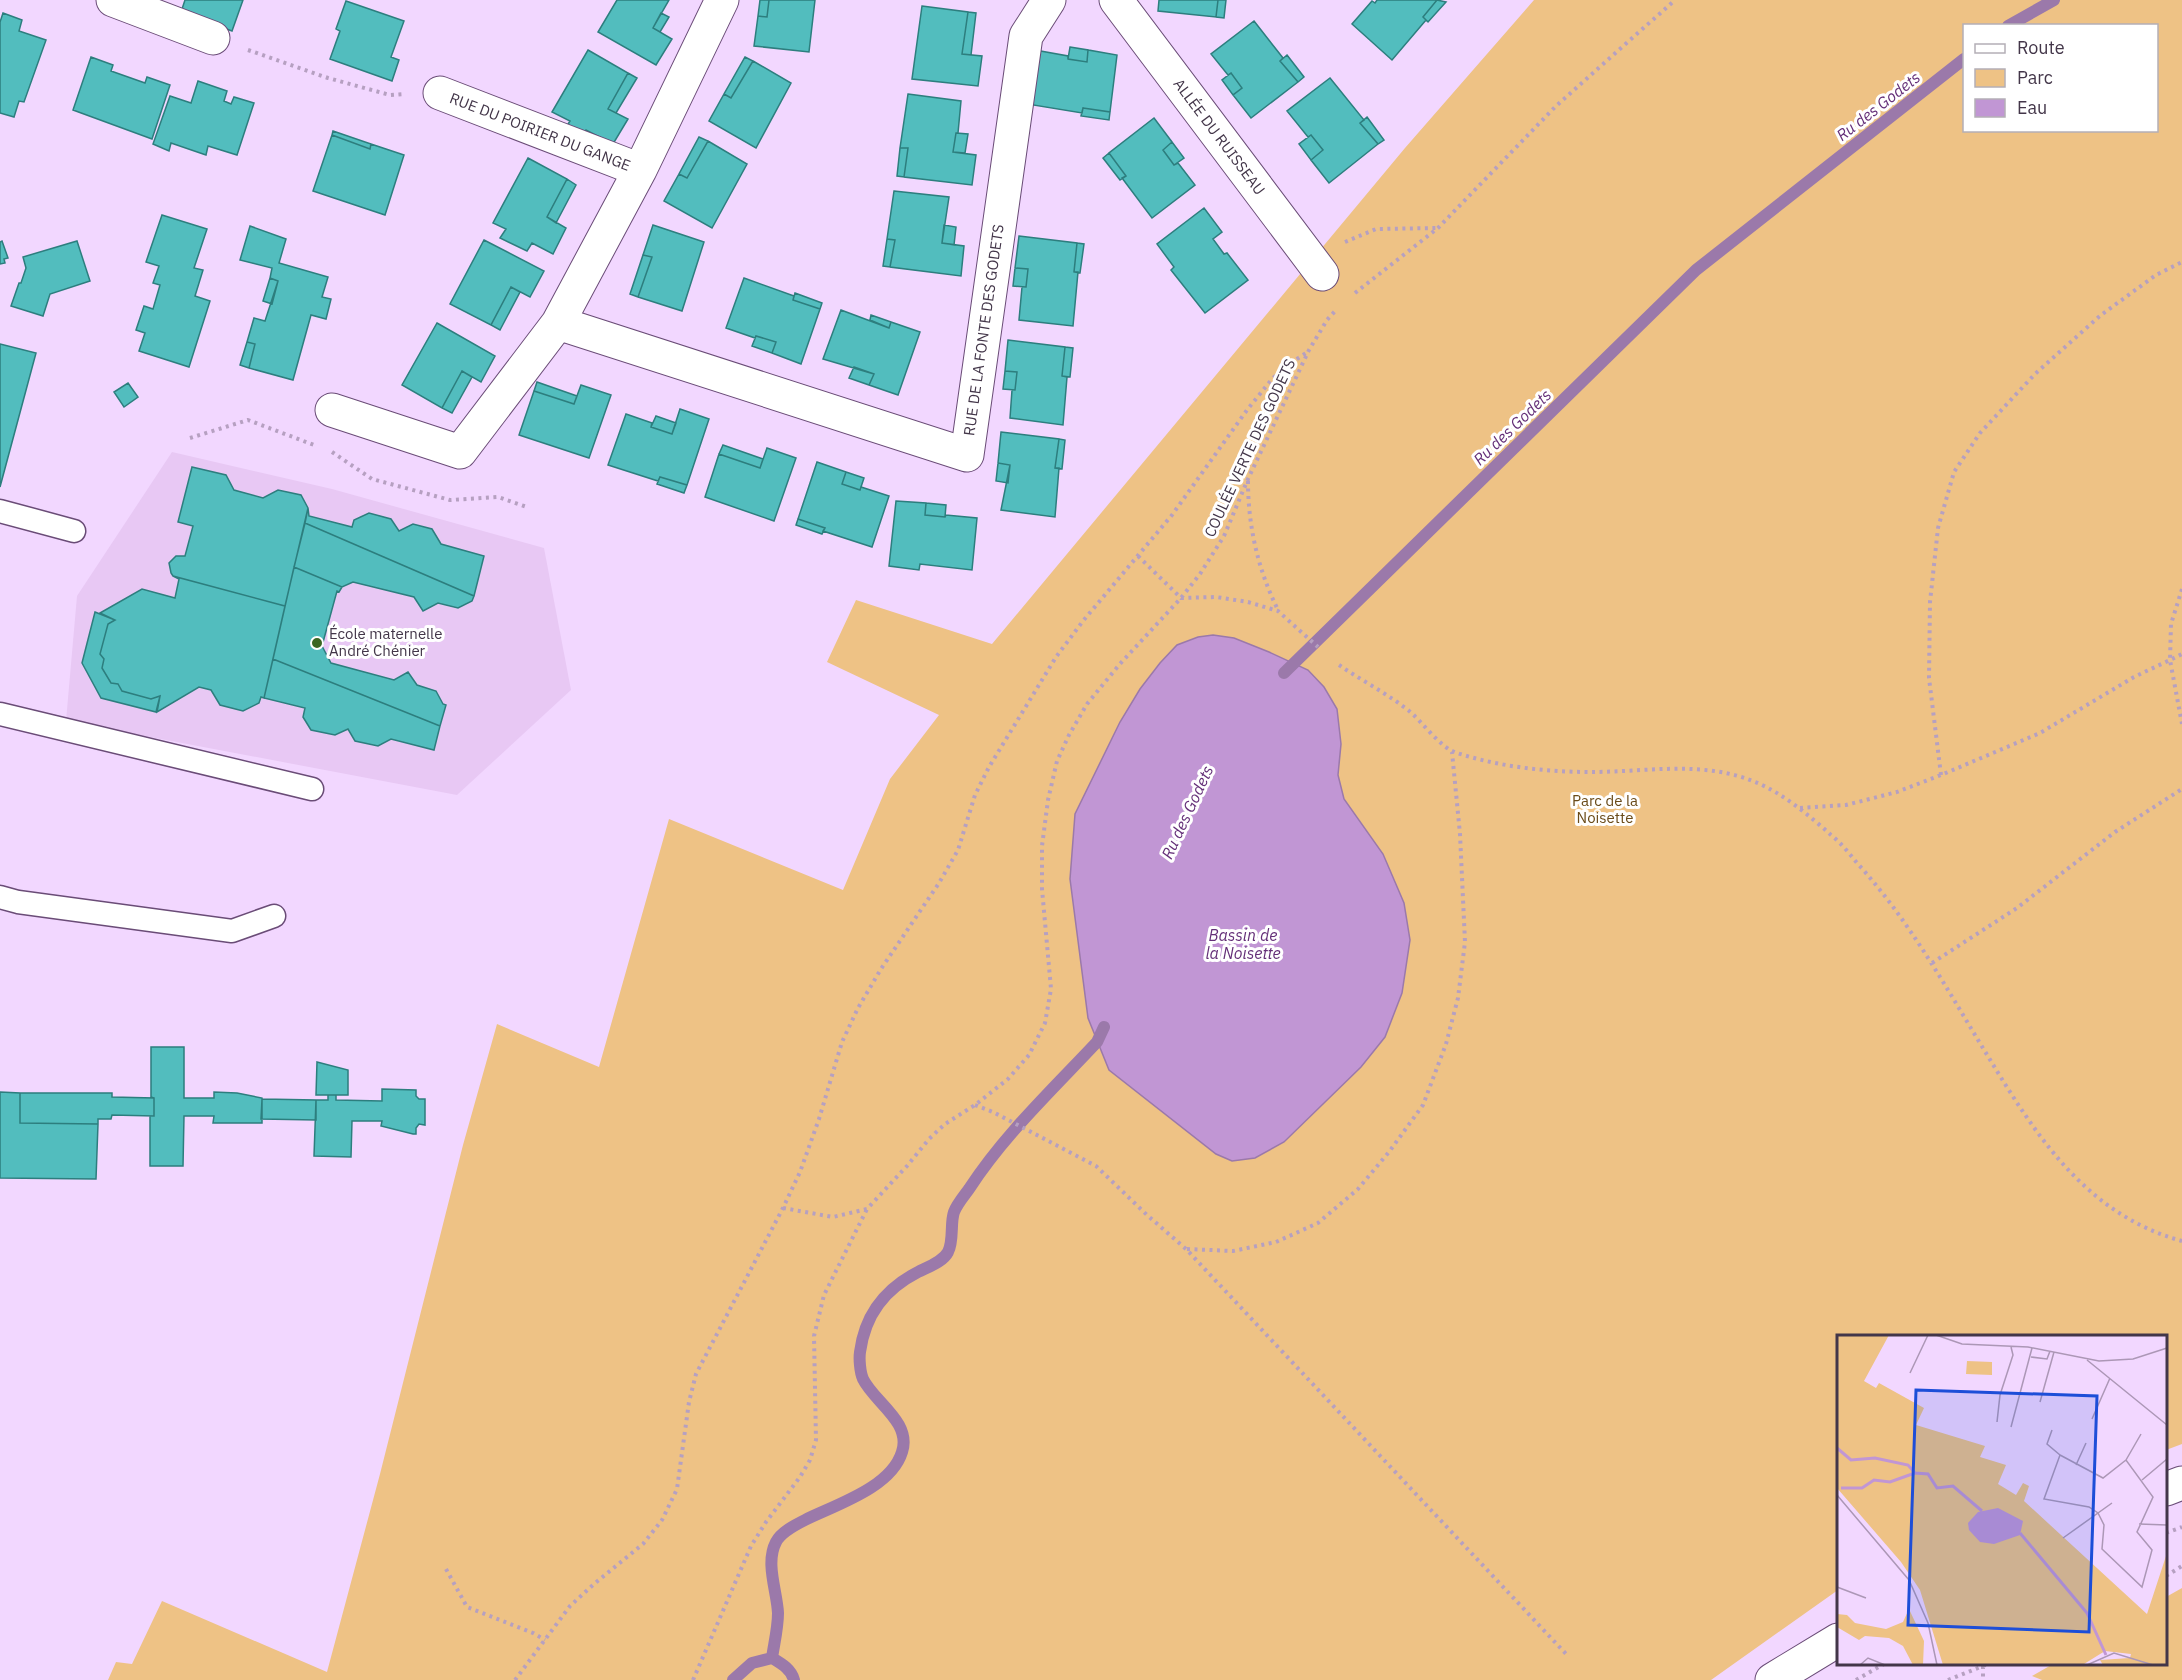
<svg xmlns="http://www.w3.org/2000/svg" width="2182" height="1680" font-family="'IBM Plex Sans',sans-serif">
	<rect width="100%" height="100%" fill="#f2d7ff"/>
	<path fill="#e8c8f4" d="M172 452 332 489 544 548 571 690 457 795 66 721 77 596Z"/>
	<path fill="#eec285" fill-rule="evenodd" d="M1534 0H2182V1444L2166 1450V1336H1838V1590L1711 1680H108L116 1662 132 1664 162 1601 327 1672 380 1474 463 1145 497 1024 599 1067 669 819 843 890 890 779 939 715 827 662 856 600 992 644 1405 148ZM1964 26H2156V130H1964Z
		M2182 1588V1680H2042L2032 1676 2053 1664H2166V1597Z"/>
	<path fill="#c196d4" stroke="#9b79aa" stroke-width="1.5" d="M1213 635 1234 638 1269 652 1308 670 1324 687 1337 709 1341 744 1338 775 1344 799 1383 854 1404 903 1410 940 1402 993 1385 1037 1361 1067 1284 1142 1255 1158 1232 1161 1216 1154 1109 1070 1088 1018 1070 879 1075 814 1120 722 1140 689 1160 663 1177 645 1198 637Z"/>
	<g fill="none" stroke-linecap="round" stroke-linejoin="round">
		<path stroke="#9b79aa" stroke-width="12" d="M2008 26 2054 0
			M1284 673 1696 270 1964 59
			M772 1658C782 1664 791 1669 794 1680
			M733 1680 752 1663 772 1658C774 1644 778 1628 778 1613 777 1591 765 1563 776 1542 781 1532 795 1525 805 1520 835 1505 891 1488 902 1452 912 1422 874 1402 863 1379 860 1372 859 1359 860 1352 865 1314 885 1289 918 1272 928 1267 943 1262 948 1252 954 1241 950 1223 954 1212 957 1204 964 1196 969 1189 1004 1135 1053 1089 1097 1042L1104 1027"/>
	</g>
	<path fill="#52bdbe" stroke="#2d7e7e" stroke-width="1.5" d="M185 0H243L232 31 181 12Z
		M617 0H669L653 28 672 39 656 65 598 32Z
		M760 0H769L767 17 758 16Z
		M769 0H815L809 52 754 46 758 16 767 17Z
		M1159 0H1218L1216 17 1158 11Z
		M1218 0H1226L1224 18 1216 17Z
		M1377 0H1437L1423 17 1426 20 1392 60 1352 24 1372 1 1375 3Z
		M1437 0 1446 2 1428 22 1423 17Z
		M346 1 404 21 391 57 399 60 392 81 330 59 340 31 336 29Z
		M922 6 968 12 962 54 982 56 978 86 912 79Z
		M968 12 976 13 971 55 962 54Z
		M3 13 22 20 19 31 46 40 24 102 19 101 14 117 0 113V22Z
		M661 13 669 17 660 32 653 28Z
		M1254 21 1283 58 1280 61 1298 82 1251 118 1233 95 1242 88 1231 73 1228 75 1211 54Z
		M1070 47 1088 50 1087 62 1068 59Z
		M588 50 628 73 608 109 628 119 613 144 586 130 582 138 565 129 570 121 552 112Z
		M1035 50 1068 56V59L1087 62 1088 50 1117 55 1110 112 1083 108 1082 113 1027 104Z
		M1287 55 1304 77 1298 82 1280 61Z
		M91 57 113 65 111 71 145 83 147 77 170 85 152 139 73 110Z
		M745 57 753 61 731 98 724 94Z
		M753 61 791 83 756 148 709 121 724 94 731 98Z
		M628 73 637 78 616 113 608 109Z
		M1231 73 1242 88 1233 95 1222 80Z
		M1330 78 1364 120 1360 123 1378 144 1329 183 1311 160 1323 150 1311 135 1308 137 1287 111Z
		M198 81 227 91 224 101 231 104 234 97 254 103 237 155 208 146 206 155 171 143 169 151 153 144 170 96 191 103Z
		M908 94 961 101 958 133H956L953 152 976 155 972 185 904 177 908 148H900Z
		M1083 108 1110 112 1109 120 1081 116Z
		M1367 117 1384 140 1378 144 1360 123Z
		M1154 118 1172 142 1163 150 1174 165 1178 163 1195 185 1152 218 1122 178 1126 176 1109 153Z
		M333 131 371 144 370 149 332 135Z
		M956 133 968 134 965 153 953 152Z
		M332 135 370 149 371 144 404 155 385 215 313 191Z
		M1311 135 1323 150 1311 160 1299 144Z
		M699 137 708 141 687 178 679 174Z
		M708 141 747 164 712 228 664 201 679 174 687 178Z
		M1172 142 1184 158 1174 165 1163 150Z
		M900 148H908L904 177 897 176Z
		M1109 153 1126 176 1120 180 1103 158Z
		M528 158 567 179 547 217 566 228 553 254 532 243 527 251 500 238 506 229 493 223Z
		M567 179 576 185 556 223 547 217Z
		M894 191 949 197 942 243 964 246 961 276 890 267 895 240 887 239Z
		M1204 208 1222 232 1213 239 1224 254 1227 253 1248 280 1205 313 1171 270 1174 267 1157 244Z
		M162 215 207 229 194 268 203 270 195 296 210 301 189 367 139 351 145 333 136 330 144 306 153 309 160 285 153 283 159 266 146 262Z
		M653 225 704 242 682 311 638 297 652 257 643 255Z
		M944 225 956 227 954 245 942 243Z
		M250 226 286 239 279 263 328 277 322 297 331 299 326 319 311 315 293 380 249 368 255 344 247 342 254 318 265 321 278 281 270 278 272 268 240 260Z
		M1019 236 1077 243 1074 272H1078L1073 326 1019 320 1022 287H1026L1028 269 1015 268Z
		M887 239 895 240 890 267 883 266Z
		M484 240 544 271 530 297 511 287 491 325 450 304Z
		M2 241 8 258 4 259 5 263 0 264V242Z
		M77 241 90 281 50 294 43 316 11 306 19 283H21L26 268 23 257Z
		M1077 243 1084 244 1080 273 1074 272Z
		M643 255 652 257 638 297 630 294Z
		M1015 268 1028 269 1026 287 1013 286Z
		M270 278 278 281 272 304 263 301Z
		M744 278 794 296 793 300 820 309 801 364 772 353 776 342 756 336 755 338 726 328Z
		M511 287 520 292 500 330 491 325Z
		M795 293 822 303 820 309 793 300Z
		M841 310 889 328 891 322 920 332 898 395 869 385 874 374 823 359Z
		M871 315 891 322 889 328 870 320Z
		M437 323 495 356 481 382 462 371 442 408 402 385Z
		M756 336 776 342 772 353 752 346Z
		M1008 340 1065 347 1062 376 1067 377 1063 425 1010 418 1012 390H1015L1017 372 1005 371Z
		M247 342 255 344 249 368 240 365Z
		M0 344 36 353 0 487Z
		M1065 347 1073 348 1070 377 1062 376Z
		M854 367 874 374 869 385 849 378Z
		M462 371 472 377 452 413 442 408Z
		M1005 371 1017 372 1015 390 1003 389Z
		M537 382 577 396 574 404 534 391Z
		M128 383 138 397 124 407 114 392Z
		M581 385 611 395 589 458 519 435 534 391 574 404Z
		M680 409 709 419 687 485 660 477 658 481 608 465 626 414 652 423 651 427 672 434Z
		M656 416 676 423 672 434 651 427Z
		M1001 432 1059 439 1055 468H1059L1055 517 1001 510 1010 465 998 463Z
		M1059 439 1065 440 1062 469 1055 468Z
		M723 445 763 459 760 468 719 454Z
		M767 448 796 458 774 521 705 497 719 454 760 468Z
		M817 462 846 472 842 484 860 490 861 487 889 496 872 547 823 531 825 528 798 519Z
		M998 463 1010 465 1008 483 996 481Z
		M192 467 226 475 234 490 263 498 278 490 301 495 308 508 285 606 173 576 171 573 169 563 176 556H185L193 526 178 522Z
		M846 472 864 478 860 490 842 484Z
		M660 477 687 485 684 493 657 484Z
		M896 501 926 503 925 515 945 517 946 515 977 518 972 570 920 564 919 570 889 566Z
		M926 503 946 505 945 517 925 515Z
		M308 508 309 516 352 527 354 520 369 513 391 519 399 531 413 524 432 529 441 544 484 556 474 596 305 523Z
		M798 519 825 528 822 534 796 525Z
		M305 523 474 596 472 601 458 608 438 603 423 611 414 597 353 582 342 587 294 567Z
		M294 567 342 587 339 592 337 591 322 646 331 663 394 680 408 672 417 685 436 691 443 704 446 705 440 726 273 659Z
		M173 576 285 606 264 698 261 697 259 703 243 711 220 705 211 690 199 687 157 712 160 696 151 699 122 691 118 684 111 683 102 668 104 659 100 654 108 624 115 620 100 613 142 589 175 598 179 579Z
		M95 612 115 620 108 624 100 654 104 659 102 668 111 683 118 684 122 691 151 699 160 696 156 712 101 698 82 663Z
		M273 659 440 726 434 750 391 739 378 746 355 741 348 729 335 735 311 730 303 717 305 708 264 698Z
		M151 1047H184V1098H214V1092L237 1093 262 1098V1123H213L214 1116H184L183 1166H150V1116H154V1098L151 1097Z
		M317 1062 348 1070V1095H316Z
		M382 1089 416 1090V1096L419 1099H425V1125L419 1124 416 1128V1134H413L381 1126 382 1121H352L351 1157 314 1156 316 1100H328V1095H336V1100L382 1101Z
		M0 1092 20 1093V1123L98 1124 96 1179 0 1178Z
		M20 1093H112V1097L154 1098V1116L112 1115 111 1119H98V1124L20 1123Z
		M262 1099 316 1100V1120L261 1119Z"/>
	<g fill="none" stroke-linecap="round" stroke-linejoin="round">
		<g stroke="#6a4c77" stroke-width="25">
			<path id="service" d="M0 511 74 531
				M0 714 312 789
				M0 897 18 902 232 931 274 916"/>
		</g>
		<g stroke="#6a4c77" stroke-width="35">
			<path id="minor" d="M113 0 213 38
				M722 0 640 170 558 323 967 455 1026 36 1049 0
				M1116 0 1322 274
				M440 93 640 170
				M332 410 460 452 558 323"/>
		</g>
		<g stroke="#6a4c77" stroke-width="35">
			<path id="secondary" d="M2166 1489 2182 1483
				M1772 1680 1838 1640"/>
		</g>
		<path stroke="#b6a0c1" stroke-width="4" stroke-dasharray="3 4.5" stroke-linecap="butt" d="M248 50 328 78 390 95 404 94
			M1345 242 1376 229 1437 228
			M1355 293 1438 228 1556 106 1675 0
			M190 438 248 420 314 445
			M332 452 372 479 450 500 498 497 527 507
			M1248 481C1248 526 1258 570 1278 610
			M1138 556 1181 598 1216 597 1248 602 1278 611 1318 647
			M2182 589 2171 624 2170 660 2182 654
			M1339 665C1361 680 1386 693 1408 710 1422 721 1440 748 1457 753 1501 767 1546 772 1592 772 1646 772 1703 760 1755 782 1781 792 1810 816 1831 835 1841 843 1849 853 1857 863 1910 921 1948 991 1989 1058 2037 1137 2087 1215 2182 1241
			M1941 775 1929 678 1930 602 1938 528 1954 472 1980 433 2035 374 2101 315 2156 275 2182 262
			M1800 808 1846 805 1897 792 1941 775 2040 733 2134 677 2170 660 2182 724
			M1932 963 2017 908 2115 832 2182 789
			M975 1105 993 1112 1096 1166 1147 1215 1186 1249 1567 1655
			M783 1208 833 1217 867 1209 907 1166 929 1139 945 1124 975 1105 1008 1079 1029 1055 1045 1023 1051 989 1042 889V846L1048 800 1057 761 1069 735 1087 704 1119 665 1181 598 1200 574 1224 536 1248 479 1309 350 1327 320 1336 310
			M1187 1249 1233 1251 1276 1242 1318 1223 1358 1189 1389 1152 1423 1105 1446 1044 1458 998 1465 942 1460 834 1452 752
			M2166 1533 2182 1527
			M446 1569 467 1607 533 1633 545 1640
			M2166 1576 2182 1566
			M1983 1666V1680
			M515 1680 570 1606 594 1584 643 1544 662 1520 677 1489 689 1402 696 1374 783 1208 800 1172 819 1119 842 1042 858 1008 881 969 939 883 958 850 975 795 989 767 1056 657 1083 621 1172 515 1247 410 1272 379 1288 365 1309 351
			M693 1680 751 1546 766 1522 800 1477 810 1460 816 1440 814 1336 824 1295 867 1209
			M1856 1680 1884 1664
			M1948 1680 1988 1664"/>
		<use href="#service" stroke="#fff" stroke-width="22"/>
		<use href="#minor" stroke="#fff" stroke-width="33"/>
		<use href="#secondary" stroke="#fff" stroke-width="33"/>
	</g>
	<circle fill="#3c6622" stroke="#fff" stroke-width="2" cx="317" cy="643" r="6"/>
	<g text-anchor="middle" stroke-width="6" stroke-linejoin="round" paint-order="stroke">
		<g font-size="15" fill="#433649" stroke="#fff">
			<text transform="translate(540 132) rotate(21)" y="5">RUE DU POIRIER DU GANGE</text>
			<text transform="translate(1219 137) rotate(53)" y="5">ALLÉE DU RUISSEAU</text>
			<text transform="translate(984 330) rotate(-82)" y="5">RUE DE LA FONTE DES GODETS</text>
			<text transform="translate(1250 448) rotate(-65)" y="5">COULÉE VERTE DES GODETS</text>
		</g>
		<g font-size="15" fill="#433649" stroke="#fff" text-anchor="start">
			<text x="329" y="639">École maternelle<tspan x="329" dy="17">André Chénier</tspan></text>
		</g>
		<g font-size="15" fill="#6a4b19" stroke="#fff">
			<text x="1605" y="806">Parc de la<tspan x="1605" dy="17">Noisette</tspan></text>
		</g>
		<g font-size="16" font-style="italic" fill="#642f78" stroke="#fff">
			<text transform="translate(1878 106) rotate(-38)" y="6">Ru des Godets</text>
			<text transform="translate(1512 427) rotate(-44)" y="6">Ru des Godets</text>
			<text transform="translate(1187 812) rotate(-65)" y="6">Ru des Godets</text>
			<text x="1243" y="941">Bassin de<tspan x="1243" dy="18">la Noisette</tspan></text>
		</g>
	</g>
	<g transform="translate(1837 1335)">
		<rect width="330" height="330" fill="#f2d7ff"/>
		<path d="M0 0H52L27 46 39 53 42 48 87 73 79 90 148 111 143 122 169 130 161 149 179 160 186 148 192 151 187 166 310 279 330 218V330H266L263 325 293 323 294 319 268 316 247 329 106 330 83 255 64 227 0 153ZM130 26 155 27V40L129 39ZM72 274 87 306 86 330H76L66 311 52 303 28 301 22 305 0 292V279L10 280 18 288 49 294 66 287Z" fill="#eec285"/>
		<path d="M161 173 186 186 183 200 157 209 143 207 132 195 131 188 141 177Z" fill="#c196d4"/>
		<path fill="none" stroke="#c196d4" stroke-width="3" d="M0 113 14 125 38 123 71 130 78 138 91 139 100 153 116 151 145 176M4 153H25L37 145 53 147 78 138M183 198 250 278 269 320"/>
		<path fill="none" stroke="#ac97b6" stroke-width="1.5" d="M99 0 125 9 191 12 262 26 296 24 330 13M194 22 210 24 213 16M250 25 330 90M73 38 91 0M203 67 217 17M255 84 273 43M160 87 163 60 176 20 174 12M174 92 195 13M215 95 210 109 223 120M223 120 266 143 289 125 316 162 300 197 315 215 305 252 265 214 267 190 261 178 252 172 207 164ZM289 125 304 99M239 130 249 108M305 145 330 124M0 160 72 245 91 288 100 330M302 189 330 190M226 203 275 168M0 252 29 263M23 330 31 323 48 330M250 330 277 318 316 330"/>
		<path fill="#1d4ed8" fill-opacity="0.15" stroke="#1d4ed8" stroke-width="3" d="M79 55 260 61 252 297 71 290Z"/>
		<rect width="330" height="330" fill="none" stroke="#433649" stroke-width="3"/>
	</g>
	<rect x="1963" y="24" width="195" height="108" fill="#ffffff" stroke="#b4afb6" stroke-width="1.5"/>
	<rect x="1975" y="44" width="30" height="9" fill="#ffffff" stroke="#b4afb6" stroke-width="1.5"/>
	<text x="2017" y="54" font-size="18" fill="#433649">Route</text>
	<rect x="1975" y="69" width="30" height="18" fill="#eec285" stroke="#b4afb6" stroke-width="1.5"/>
	<text x="2017" y="84" font-size="18" fill="#433649">Parc</text>
	<rect x="1975" y="99" width="30" height="18" fill="#c196d4" stroke="#b4afb6" stroke-width="1.5"/>
	<text x="2017" y="114" font-size="18" fill="#433649">Eau</text>
</svg>
